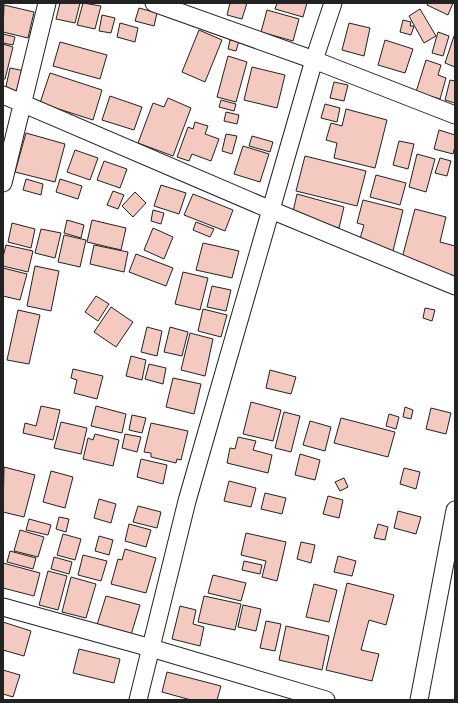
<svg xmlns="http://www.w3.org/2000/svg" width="458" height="703" font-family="Karla,sans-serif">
	<rect width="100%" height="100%" fill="#fff"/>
	<path fill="#f3c9c0" stroke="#222" d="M60 3H80L75 23 56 19Z
		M83 3 101 6 95 29 77 25Z
		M230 3H247L242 19 227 15Z
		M277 3H307L303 17 275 9Z
		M428 3H453L448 15 427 5Z
		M4 5 34 12 28 38 3 32Z
		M139 8 157 13 154 26 135 21Z
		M420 9 436 36 424 43 409 16Z
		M267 10 299 19 293 41 261 32Z
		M102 15 115 18 111 33 99 31Z
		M403 20 411 22 410 26H414L411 35 400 32Z
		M120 23 138 28 135 42 117 37Z
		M349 23 370 28 364 56 342 50Z
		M199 30 222 40 205 82 182 72Z
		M438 32 449 36 443 56 432 53Z
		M3 34 15 37 13 45 3 43Z
		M454 36 455 37V67L445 63Z
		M230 40 239 41 236 51 228 49Z
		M385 40 413 49 405 73 378 65Z
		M60 42 107 55 100 79 53 66Z
		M3 44 13 47 5 79H3Z
		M228 56 247 62 236 102 217 97Z
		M426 60 441 65 438 75 446 78 440 99 416 92Z
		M252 67 285 75 277 108 244 100Z
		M10 68 25 71 20 94 5 91Z
		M50 73 102 90 93 120 40 103Z
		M450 80 455 81V103L445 100Z
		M334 82 348 85 344 101 330 98Z
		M110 96 142 107 134 130 102 120Z
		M168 98 191 108 173 156 138 143 153 103 164 107Z
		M221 100 236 104 234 111 219 107Z
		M325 104 340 108 337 122 321 118Z
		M346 109 387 120 375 168 334 158 337 143 326 140 331 123 342 126Z
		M226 112 239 115 237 124 224 121Z
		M195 122 208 126 205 134 219 139 211 161 192 154 189 161 177 157 188 127 193 129Z
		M439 130 455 135V146L453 154 434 149Z
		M26 133 65 144 55 182 15 172Z
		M226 134 237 136 232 154 222 151Z
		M252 136 273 142 270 152 249 146Z
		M399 141 414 144 408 169 393 165Z
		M243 146 269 154 260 182 234 174Z
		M75 150 98 158 90 180 67 172Z
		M417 154 435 159 426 192 409 187Z
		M305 156 366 171 357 206 296 191Z
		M440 158 451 161 447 176 435 173Z
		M104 161 127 169 120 188 97 180Z
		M376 175 406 183 400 205 370 197Z
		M26 179 43 184 41 195 23 190Z
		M60 179 82 186 78 199 56 192Z
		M161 185 186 193 179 214 154 206Z
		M113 191 124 195 118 209 107 205Z
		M135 192 146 203 133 217 122 206Z
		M193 194 233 210 225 231 184 215Z
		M297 194 344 207 339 228 292 216Z
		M363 200 403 210 393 251 359 242 364 225 357 223Z
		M415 209 446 217 440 242 455 246V276L401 262Z
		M153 210 164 213 161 224 151 221Z
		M67 220 84 225 81 238 64 233Z
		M92 220 126 228 121 250 87 242Z
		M196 222 214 229 210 237 193 230Z
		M12 223 35 229 31 248 8 242Z
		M153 228 173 237 164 259 144 250Z
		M41 229 61 233 55 258 35 253Z
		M64 235 86 240 80 267 58 262Z
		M203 243 239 251 232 278 196 270Z
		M6 245 33 251 28 272 3 266V257Z
		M94 245 128 252 124 272 90 264Z
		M136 254 173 268 166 286 129 272Z
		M35 266 59 271 51 311 27 306Z
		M3 268 27 274 20 300 3 296Z
		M183 272 208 278 200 310 175 304Z
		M212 286 231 290 226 311 207 307Z
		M96 296 109 304 98 321 85 312Z
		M111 307 133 322 116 347 94 332Z
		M425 308 435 310 432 321 423 318Z
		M203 309 227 315 221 337 198 331Z
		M18 310 40 315 29 364 7 360Z
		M147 327 162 331 157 356 141 352Z
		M170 327 188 332 182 356 164 352Z
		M190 333 213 339 205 376 181 370Z
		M131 356 146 360 142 380 126 376Z
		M149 364 166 368 163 384 145 379Z
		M73 369 103 376 97 399 74 393 77 380 71 378Z
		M270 370 296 377 291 394 266 388Z
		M173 378 201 384 194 414 166 407Z
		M251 402 281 410 273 441 243 434Z
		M41 406 60 410 53 440 23 433 25 423 36 426Z
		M96 406 126 414 122 433 91 426Z
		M405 407 413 410 411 419 403 417Z
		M431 408 451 413 446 434 426 429Z
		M284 412 300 416 291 452 275 448Z
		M389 414 399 417 396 429 386 426Z
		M132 415 146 418 142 433 129 430Z
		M341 418 395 432 388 457 334 443Z
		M310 421 331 427 325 451 303 445Z
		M61 422 87 428 81 454 54 448Z
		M151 423 188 431 181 460 177 459 176 463 151 457V453L144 452Z
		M95 434 119 440 113 466 83 459 88 438 93 440Z
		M125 434 141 437 137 452 122 448Z
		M238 437 256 441 253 450 272 455 268 473 227 463 230 448 235 449Z
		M300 454 320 460 315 480 295 475Z
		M141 459 167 465 163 484 137 477Z
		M4 467 35 475 24 517 3 512Z
		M404 468 420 472 416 489 400 484Z
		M51 471 73 477 65 508 43 502Z
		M344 478 348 487 340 491 335 482Z
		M229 481 256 488 251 507 224 501Z
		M265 493 286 498 282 514 261 509Z
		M328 496 343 500 339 518 323 514Z
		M99 499 116 504 111 523 94 518Z
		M138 506 161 512 157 528 133 522Z
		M398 511 421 517 416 534 394 528Z
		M59 517 69 519 66 532 56 529Z
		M29 519 51 525 48 535 26 530Z
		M129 524 151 530 146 547 125 541Z
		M378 524 388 527 385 540 374 538Z
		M20 530 44 537 38 557 14 551Z
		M246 533 286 542 277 581 262 577 266 561 241 555Z
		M63 534 81 539 75 560 57 555Z
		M99 536 113 540 109 555 95 551Z
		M301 542 315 545 311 563 297 559Z
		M125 549 156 558 146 593 111 584 118 559 122 560Z
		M10 551 36 558 33 569 7 562Z
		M83 555 107 561 101 581 78 575Z
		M338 556 356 561 352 576 334 572Z
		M54 557 72 562 69 574 51 569Z
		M244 561 262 565 260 574 242 570Z
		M3 563 40 573 34 596 3 588Z
		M48 571 67 576 58 610 39 605Z
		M213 575 246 583 241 601 208 593Z
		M71 577 96 584 86 618 62 612Z
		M347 583 394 595 386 625 369 620 361 650 379 654 372 681 326 670Z
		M314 584 337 590 329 622 306 617Z
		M106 596 140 605 131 635 97 625Z
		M204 596 241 604 235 630 198 622Z
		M243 605 261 609 256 631 238 627Z
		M180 606 196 610 193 624 204 627 200 646 172 639Z
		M266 621 281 624 275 651 260 648Z
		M3 622 31 631 24 656 3 650Z
		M286 626 329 636 322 670 279 660Z
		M79 649 120 659 114 683 73 673Z
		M3 670 20 675 13 697 3 694Z
		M167 672 221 686 217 700H191L162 692Z"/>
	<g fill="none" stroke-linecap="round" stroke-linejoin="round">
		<g stroke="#222" stroke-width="19">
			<path id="minor" d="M154 3 314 60 455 115
				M3 95 271 210 455 286
				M3 183 47 3
				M3 607 151 648 326 700
				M138 700 187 501 314 60 333 3
				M419 700 455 510"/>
		</g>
		<use href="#minor" stroke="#fff" stroke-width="17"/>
	</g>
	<rect width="458" height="703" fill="none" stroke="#222222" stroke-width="8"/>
</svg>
